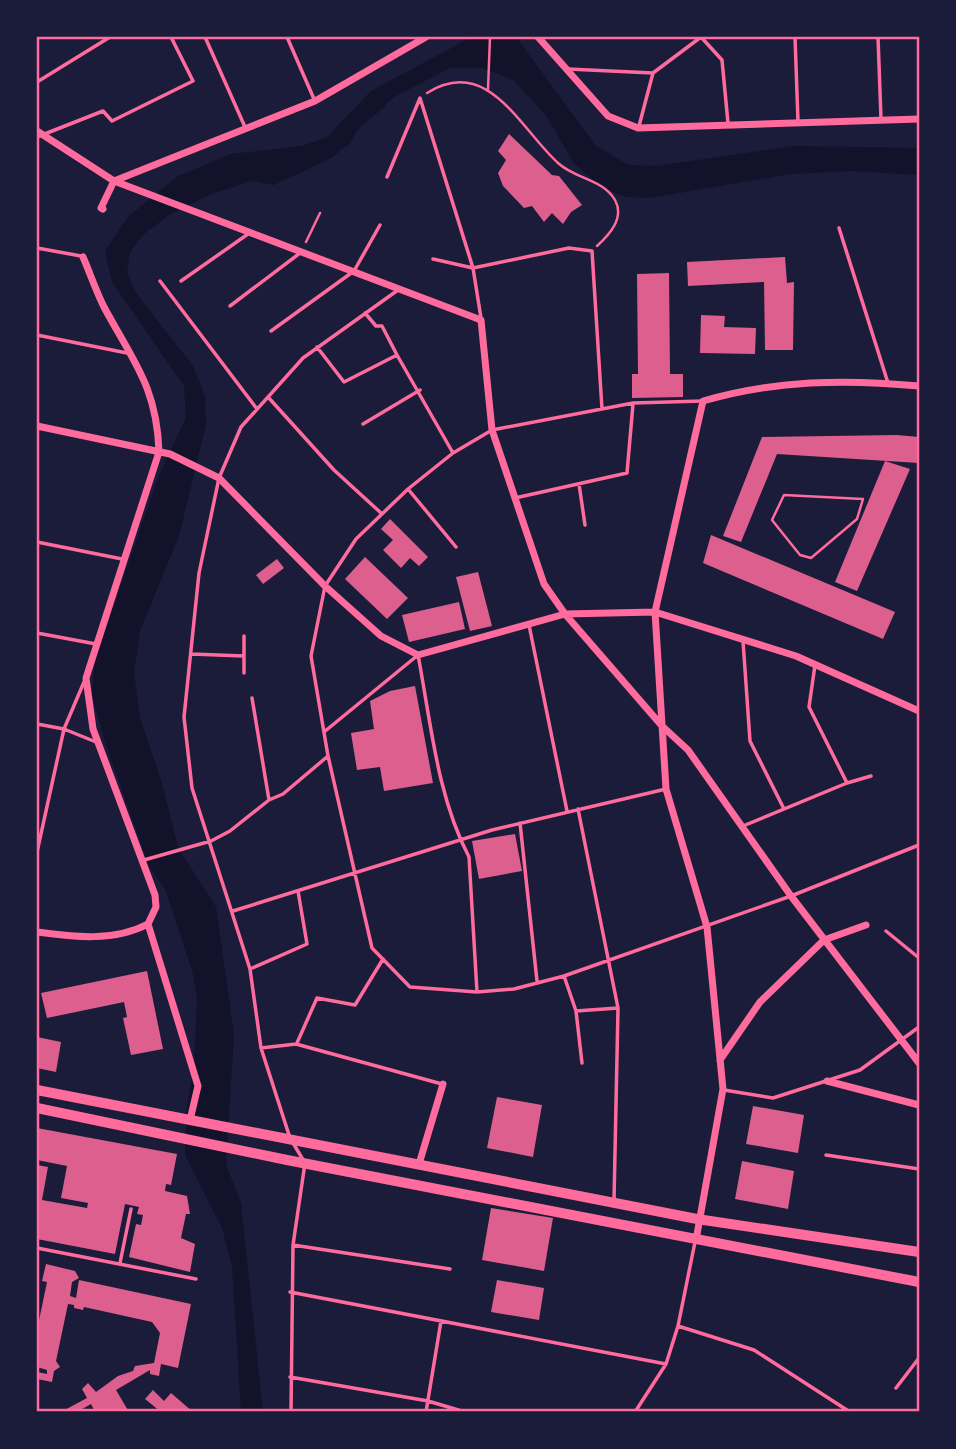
<svg xmlns="http://www.w3.org/2000/svg" width="956" height="1449" font-family="'Source Sans 3',sans-serif">
	<rect width="100%" height="100%" fill="#1b1b3a"/>
	<path fill="#12122b" d="M472 37H516L596 146 628 165 657 166 792 146 919 148V175L851 171 791 174 650 198 626 197 602 188 574 163 545 114 513 80 482 68H450L396 96 363 121 350 143 331 158 274 185 252 181 211 194 169 215 144 234 130 252 127 272 136 293 193 366 205 396 206 424 179 536 140 631 134 673 140 718 161 780 178 848 216 907 234 1034 226 1165 241 1203 263 1412H241L232 1266 222 1228 185 1155 187 1107 194 1066 197 998 193 974 166 891 149 866 105 742 92 695 95 660 159 475 186 418 184 386 112 282 105 251 128 217 178 176 231 154 302 146 327 137 371 91Z"/>
	<g fill="none" stroke-linecap="round" stroke-linejoin="round">
		<path stroke="#12122b" stroke-width="4.5" d="M355 129 383 105"/>
	</g>
	<path fill="#dd5f8e" d="M509 134 552 175 559 176 582 205 571 212 563 224 552 213 544 222 532 206 524 208 503 186 498 173 506 160 498 151Z
		M785 257 787 283 794 282 793 350H765L764 282 688 286 687 262Z
		M669 273 670 374H683V397L632 398V374H638L637 274Z
		M701 315 725 316 724 327 756 328 755 354 700 353Z
		M897 435 919 437V463L777 454 741 542 723 536 762 437Z
		M885 461 910 469 857 591 835 582Z
		M390 519 428 557 419 566 410 558 401 568 383 550 393 540 381 529Z
		M711 535 895 612 883 639 703 563Z
		M365 557 408 598 387 619 345 579Z
		M277 559 284 568 263 584 256 575Z
		M478 572 492 626 470 631 456 577Z
		M459 602 465 629 409 642 402 615Z
		M415 686 433 783 384 791 380 767 357 770 351 733 374 729 370 701 390 691Z
		M515 834 522 871 479 879 472 841Z
		M147 971 163 1049 131 1055 123 1018 127 1017 124 1002 47 1018 41 993Z
		M37 1037 61 1042 56 1072 37 1068Z
		M497 1097 542 1105 533 1157 487 1148Z
		M753 1106 804 1115 798 1153 746 1144Z
		M37 1128 177 1154 171 1185 166 1184 165 1191 187 1196 190 1214H186L181 1238 195 1244 190 1272 129 1257 136 1224 141 1225 143 1215 137 1214 139 1207 125 1204 115 1254 37 1239V1165L48 1167 42 1200 87 1208 88 1203 61 1198 67 1166 37 1160Z
		M742 1161 794 1171 788 1209 735 1199Z
		M491 1208 553 1218 544 1271 482 1260Z
		M46 1264 75 1271 79 1278 72 1282 70 1296 76 1298 79 1280 191 1304 178 1368 161 1364 159 1376 150 1374V1370L116 1390 129 1412H95L91 1404 77 1412H61L87 1398 82 1389 88 1383 96 1392 118 1376 133 1371 135 1366 154 1363 160 1333 152 1322 84 1307 83 1310 74 1308V1305L68 1304 56 1361 60 1367 54 1371 52 1382 37 1379V1372L47 1374V1370L37 1367V1330L47 1282 42 1281Z
		M497 1280 544 1288 539 1320 491 1312Z
		M153 1390 164 1401 171 1393 193 1412H161L145 1399Z"/>
	<g fill="none" stroke-linecap="round" stroke-linejoin="round">
		<path stroke="#ff6b9d" stroke-width="2.5" d="M488 89 490 37
			M427 93C488 54 521 130 558 163 575 179 603 179 615 200 625 218 609 235 597 246
			M306 242 320 213
			M784 495 863 499 857 519 811 558 800 555 772 520Z"/>
		<path stroke="#ff6b9d" stroke-width="3.5" d="M205 37 245 127
			M287 37 314 99
			M701 37 722 60 728 123
			M795 37 798 122
			M878 37 881 119
			M568 69 653 73
			M37 82 110 37
			M639 126 653 73 701 37
			M37 137 103 111 112 121 193 81 171 37
			M387 177 420 98 473 268 433 259
			M839 228 888 383
			M37 248 81 256
			M160 281 257 409
			M181 281 248 234
			M230 306 300 253
			M365 313 376 326H382L397 355
			M481 318 473 268 569 248 592 251 602 409
			M271 331 354 271 380 225
			M37 335 127 353
			M317 347 344 382 397 355 453 453
			M268 397 334 470 381 513
			M703 401 633 403 492 430 453 453 408 489 356 539 325 586 311 656 328 756 372 948 410 987 477 992 514 989 564 976 791 896 919 845
			M363 424 420 390
			M579 484 585 525
			M408 489 456 547
			M515 498 627 473 633 404
			M37 542 122 559
			M529 625 567 811
			M37 633 96 644
			M743 641 750 741 784 809
			M191 654 244 656
			M244 673V636
			M252 698 269 800
			M37 724 64 729 96 742
			M324 732 418 655C431 723 437 796 469 857L477 992
			M847 783 871 776
			M578 809 618 1008 614 1201
			M520 823 537 981
			M743 826 847 783 809 707 815 665
			M37 852 64 729 84 682
			M144 860 211 841 230 831 269 800 283 794 328 756
			M233 911 492 830 666 789
			M886 931 919 958
			M250 969 307 944 298 891
			M564 976 576 1011 582 1063
			M576 1011 618 1008
			M297 1043 317 998 355 1005 383 959
			M261 1048 296 1044 442 1084
			M724 1090 773 1098 860 1070 919 1027
			M826 1155 919 1169
			M293 1245 450 1269
			M37 1248 196 1279
			M120 1263 131 1209
			M290 1292 666 1364
			M678 1326 754 1350 850 1412
			M290 1377 428 1401 465 1412
			M896 1388 919 1358
			M291 1412 293 1245 305 1163 290 1138 261 1048 250 969 192 788 184 717 199 573 219 478 241 427 303 358 398 290
			M426 1412 441 1321
			M635 1412 666 1364 678 1326 695 1242"/>
		<path stroke="#ff6b9d" stroke-width="7" d="M538 37 608 116 638 128 919 119
			M37 131 114 181 481 320 492 430 544 584 565 614 662 726 688 750 791 896 919 1063
			M103 209 101 208 114 181 315 101 426 37
			M83 257C90 273 96 291 104 307 133 361 157 387 159 452L86 678 93 729 155 895 156 907 148 924 198 1086 190 1120
			M37 426 170 454 219 478 325 586 381 636 418 655 565 614 655 612 796 656 919 711
			M37 932C74 937 114 942 148 924
			M720 1060 760 1002 824 940 866 925
			M827 1081 919 1105
			M419 1164 443 1084
			M696 1240 723 1089 707 927 666 789 655 612 703 401C775 380 845 379 919 386"/>
		<path stroke="#ff6b9d" stroke-width="10" d="M37 1090 697 1219 919 1252
			M37 1108 287 1160 919 1282"/>
	</g>
	<rect width="956" height="1449" fill="none" stroke="#1b1b3a" stroke-width="77"/>
	<rect x="38" y="38" width="880" height="1372" fill="none" stroke="#ff6b9d" stroke-width="2.5"/>
</svg>
